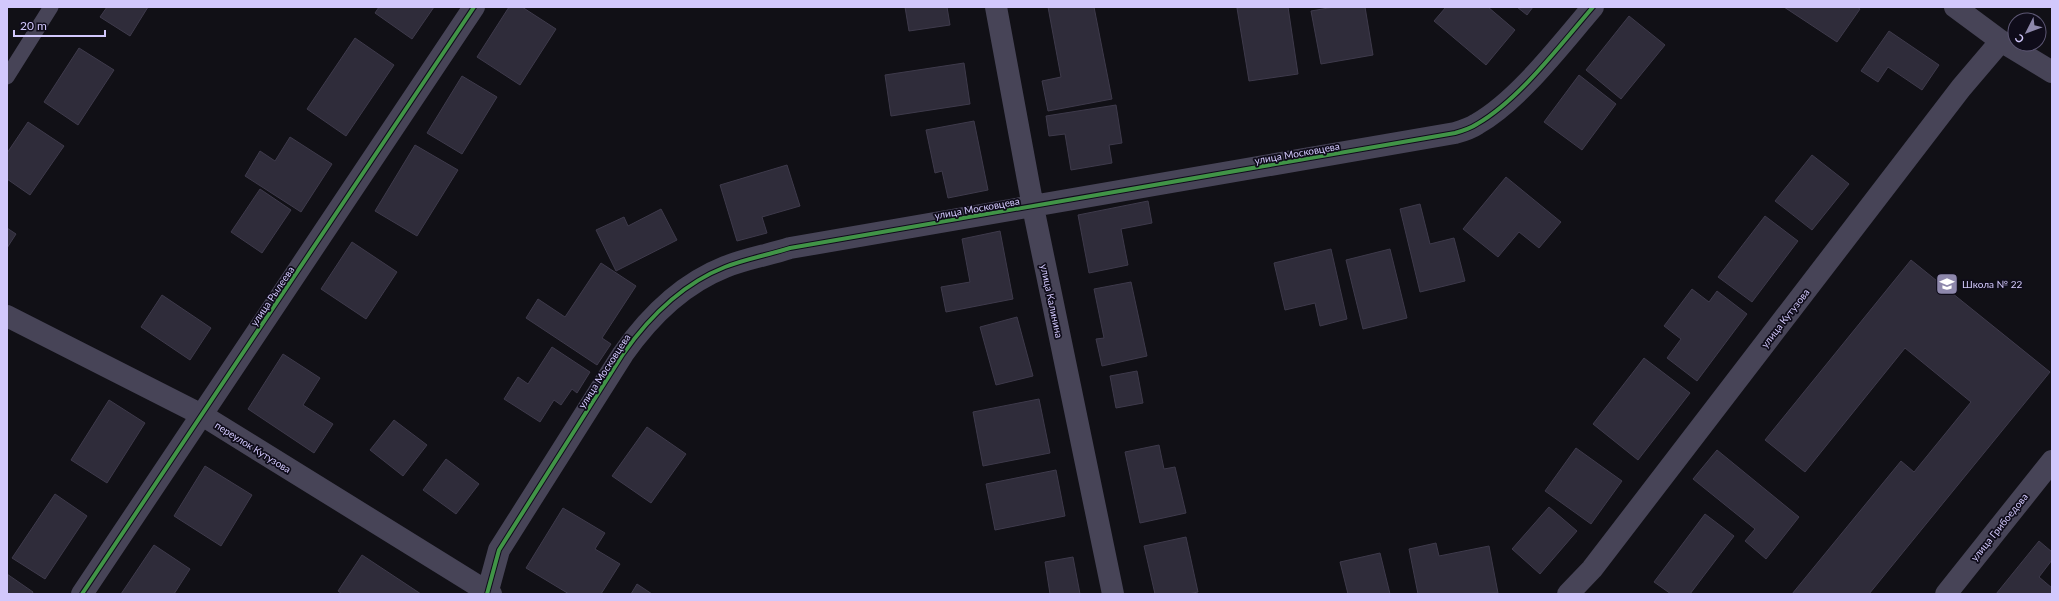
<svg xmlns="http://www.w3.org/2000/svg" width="2059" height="601" font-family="Lato,sans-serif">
	<rect width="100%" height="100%" fill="#111016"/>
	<path fill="#2f2c3a" stroke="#3e3a4b" d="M107 7H148L130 36 100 17Z
		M379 7H434L412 39 375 13Z
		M509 7H522L556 29 520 85 477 57Z
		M905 7H947L950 25 909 31Z
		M1048 7H1094L1112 99 1048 111 1042 81 1061 77Z
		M1243 7H1288L1298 74 1249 81 1237 8Z
		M1334 7H1365L1373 55 1321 64 1311 11Z
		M1446 7H1488L1515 30 1486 65 1434 21Z
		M1517 7H1533L1527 15Z
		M1784 7H1857L1860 9 1837 42Z
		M1629 16 1665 45 1621 99 1586 70Z
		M1889 31 1939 65 1922 90 1888 67 1878 82 1861 71Z
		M355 38 394 65 346 136 307 109Z
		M79 48 114 70 78 125 44 102Z
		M964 63 970 104 891 116 885 75Z
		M1579 75 1616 104 1582 150 1544 122Z
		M462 76 497 97 462 154 427 133Z
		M1116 105 1122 143 1109 145 1112 163 1071 170 1065 134 1049 136 1046 116Z
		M974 121 988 190 948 198 942 171 935 173 926 130Z
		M28 122 64 146 30 195 7 179V153Z
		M290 137 332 164 301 212 245 176 260 151 275 161Z
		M415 145 458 170 417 236 375 211Z
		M1812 155 1849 184 1812 230 1775 201Z
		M787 165 800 206 762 217 767 233 737 241 720 185Z
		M1506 177 1561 222 1539 248 1519 232 1498 257 1463 229Z
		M260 189 291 210 262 253 231 232Z
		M1148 201 1152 223 1121 229 1128 265 1089 273 1078 215Z
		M1420 204 1430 244 1454 238 1465 281 1420 292 1400 209Z
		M661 209 677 240 616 271 596 230 624 217 628 226Z
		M1765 216 1798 241 1752 302 1718 277Z
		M7 228 16 234 7 248Z
		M1000 231 1013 299 946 312 941 287 970 282 962 239Z
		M352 242 397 272 366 319 321 289Z
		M1331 249 1347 319 1320 326 1315 303 1285 310 1274 263Z
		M1390 249 1407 318 1363 329 1346 260Z
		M1911 260 2050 372 1869 594H1792L1901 461 1914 472 1971 402 1905 348 1805 472 1765 440Z
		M601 263 636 286 602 338 611 344 597 365 526 318 538 299 565 317Z
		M1131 282 1147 356 1102 366 1096 339 1104 338 1094 289Z
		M1692 289 1709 302 1717 291 1747 314 1697 381 1667 358 1681 339 1664 326Z
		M162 295 211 328 190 360 141 327Z
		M1017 317 1033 376 996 385 980 327Z
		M552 347 590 372 577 393 572 389 561 405 554 400 540 422 504 399 518 377 528 384Z
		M283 354 320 378 303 405 333 424 314 453 248 409Z
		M1644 358 1690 393 1638 460 1593 424Z
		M1137 371 1143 403 1116 408 1110 376Z
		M1039 399 1050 453 983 466 973 412Z
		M109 400 145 423 107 483 71 460Z
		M394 420 427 445 403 476 370 450Z
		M647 427 686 454 651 503 612 476Z
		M1159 445 1164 469 1175 467 1186 513 1140 523 1125 452Z
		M1576 448 1622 481 1591 524 1545 491Z
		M1717 450 1799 517 1766 559 1745 541 1755 529 1693 479Z
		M446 459 479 484 456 514 423 490Z
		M205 466 252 495 221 546 174 516Z
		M1056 470 1065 516 995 530 986 484Z
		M55 494 87 516 45 579 12 558Z
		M1549 507 1577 531 1540 574 1512 549Z
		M563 508 605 533 595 549 620 564 601 594H569L526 568Z
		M1705 514 1734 536 1690 594H1671L1654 582Z
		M1186 537 1198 592 1188 594H1155L1144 546Z
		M2039 541 2052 552V560L2039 577 2052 588V594H1996Z
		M1436 543 1439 556 1489 546 1498 593 1418 594 1409 549Z
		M154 545 190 569 174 594H121Z
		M1380 553 1390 594H1348L1340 562Z
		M362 555 421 594H342L338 591Z
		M1073 557 1080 594H1050L1045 562Z
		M7 574 33 592 32 594H7Z
		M637 584 652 594H631Z"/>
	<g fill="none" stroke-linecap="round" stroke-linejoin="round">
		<path stroke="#474457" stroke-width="15" d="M7 77 51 7"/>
		<path stroke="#474457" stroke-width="22" d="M996 7 1033 207 1113 594
			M1955 7 2001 41 2052 72
			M7 316 202 415 491 594
			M82 594 474 7
			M487 594 499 550 623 354C649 317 682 284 725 267 745 259 768 255 790 248L1455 133C1462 131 1471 128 1477 124 1519 100 1561 44 1593 7
			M1568 594 1592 569 1961 88 2001 41
			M1946 594 2052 461"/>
		<g stroke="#0f0c1a" stroke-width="6">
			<path id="cycleway" d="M82 594 474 7
				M487 594 499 550 623 354C649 317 682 284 725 267 745 259 768 255 790 248L1455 133C1462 131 1471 128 1477 124 1519 100 1561 44 1593 7"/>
		</g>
		<use href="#cycleway" stroke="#419447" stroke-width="4"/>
	</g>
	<defs>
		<g id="school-square" transform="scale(1.15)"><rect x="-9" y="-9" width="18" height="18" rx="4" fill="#8e88ac" stroke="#0f0c1a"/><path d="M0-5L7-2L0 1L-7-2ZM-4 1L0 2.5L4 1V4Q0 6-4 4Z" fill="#fff"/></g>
	</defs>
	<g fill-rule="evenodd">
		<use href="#school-square" x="1947" y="284"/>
	</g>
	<g text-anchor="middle" stroke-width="3.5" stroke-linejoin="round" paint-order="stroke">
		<g font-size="10" fill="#d2c8fc" stroke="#0f0c1a">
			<text transform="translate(1297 153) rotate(-10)" y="4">улица Московцева</text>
			<text transform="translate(977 208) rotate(-10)" y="4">улица Московцева</text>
			<text transform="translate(272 296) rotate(-56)" y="4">улица Рылеева</text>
			<text transform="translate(1052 301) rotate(78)" y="4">улица Калинина</text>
			<text transform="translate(1785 318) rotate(-52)" y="4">улица Кутузова</text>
			<text transform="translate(604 371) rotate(-57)" y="4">улица Московцева</text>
			<text transform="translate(253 447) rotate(32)" y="4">переулок Кутузова</text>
			<text transform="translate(1999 527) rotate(-51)" y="4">улица Грибоедова</text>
		</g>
		<g font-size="10" fill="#d2c8fc" stroke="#0f0c1a" text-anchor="start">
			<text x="1962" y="288">Школа № 22</text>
		</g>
	</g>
	<rect width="2059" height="601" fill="none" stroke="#d2c8fc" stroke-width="16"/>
	<g transform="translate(2027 32) rotate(228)"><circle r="19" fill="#0f0c1a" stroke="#5d5774"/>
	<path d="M0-3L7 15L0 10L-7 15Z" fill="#8e88ac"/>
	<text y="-6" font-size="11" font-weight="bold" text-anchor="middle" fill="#d2c8fc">С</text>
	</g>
	<path d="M14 30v6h91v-6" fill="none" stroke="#d2c8fc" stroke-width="2"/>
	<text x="20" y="30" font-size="12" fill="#d2c8fc" stroke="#0f0c1a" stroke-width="3" paint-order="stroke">20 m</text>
</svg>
